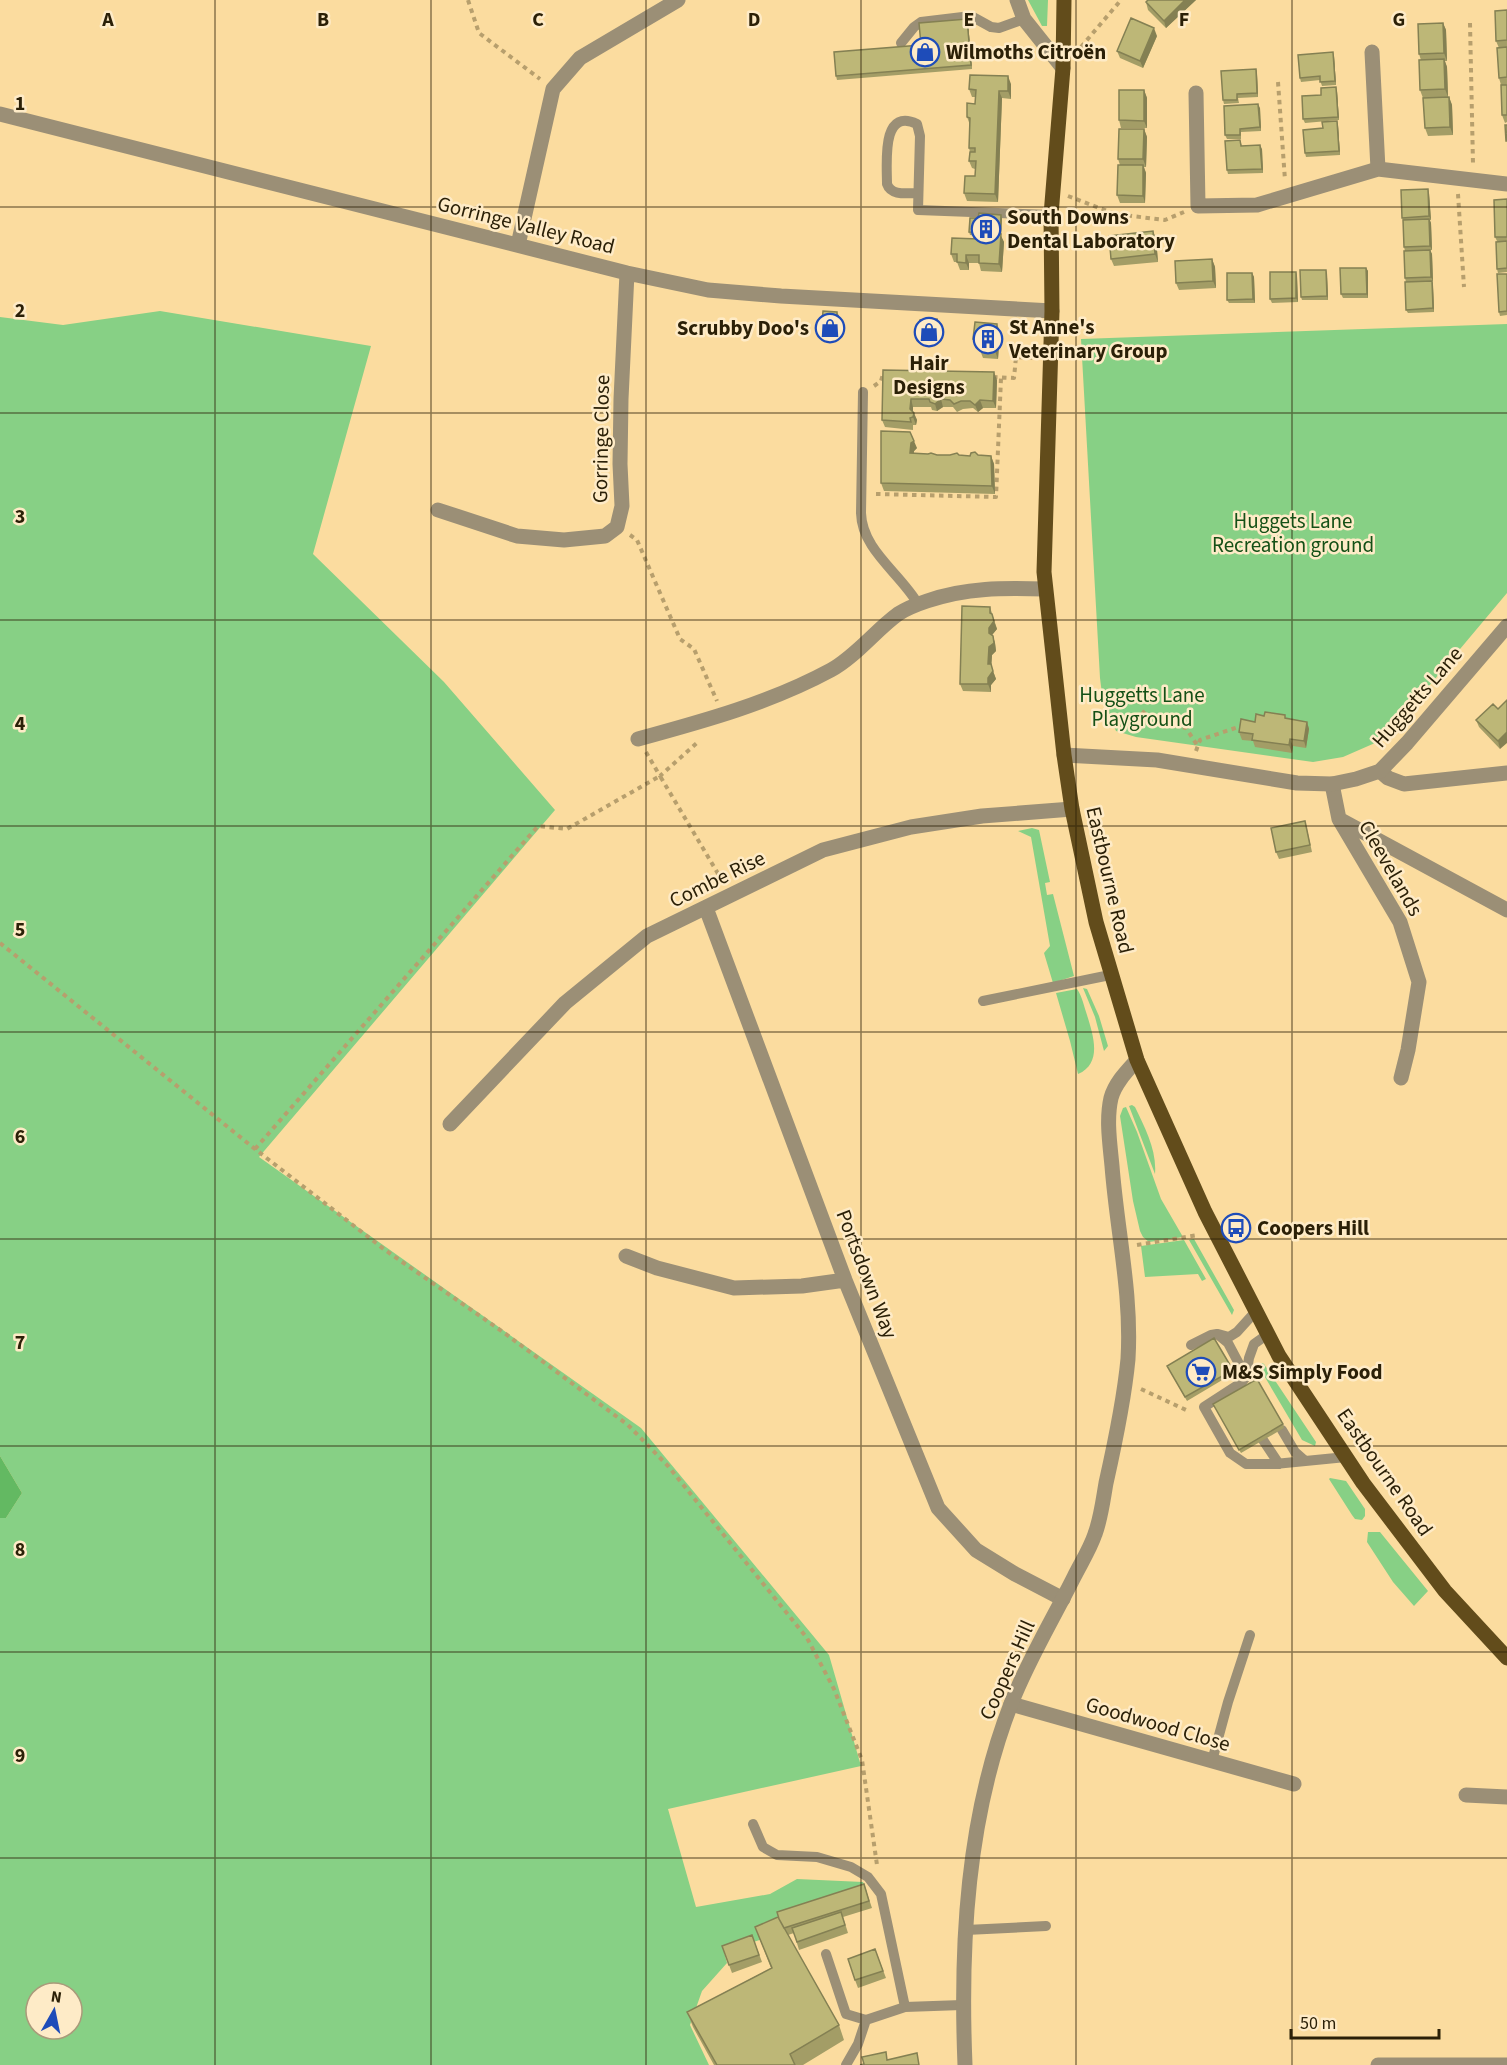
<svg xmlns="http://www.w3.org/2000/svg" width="1507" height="2065" font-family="'Source Sans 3',sans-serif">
	<rect width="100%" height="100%" fill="#fbdc9f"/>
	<path fill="#87d085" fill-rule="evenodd" d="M1028 0H1048L1047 26H1042Z
		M160 311 371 346 313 554 444 682 555 810 259 1157 641 1428 829 1655 861 1766 668 1809 696 1907 770 1894 797 1879 863 1882 867 1892 783 1932 724 1952 727 1963 702 1991 690 2025 709 2065H0V1518H6L22 1493 0 1456V317L63 325ZM36 1993H72V2029H36Z
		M1507 324V593L1403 717 1375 743 1343 757 1313 762 1136 737 1116 731 1103 702 1100 678 1081 339Z
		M1032 828 1039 830 1050 882 1045 883 1047 895 1053 894 1074 976 1053 983 1044 953 1050 946 1031 837 1018 831Z
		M1083 988 1087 989 1099 1016 1108 1046 1104 1051 1095 1017Z
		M1077 989C1082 996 1084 1006 1087 1015 1093 1035 1103 1063 1078 1074L1070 1041 1056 993Z
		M1132 1105 1135 1107C1145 1128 1157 1150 1155 1174L1129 1106Z
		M1126 1107 1137 1132 1161 1199 1183 1237 1149 1242 1143 1237 1140 1231 1133 1201 1120 1116 1123 1108Z
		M1194 1239 1234 1310 1232 1315 1189 1240Z
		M1184 1240 1206 1279 1202 1281 1198 1274 1145 1277 1141 1246Z
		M1262 1363 1264 1364 1316 1442 1315 1446 1302 1440 1259 1367Z
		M1330 1478 1346 1481 1365 1509V1516L1362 1520 1355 1519 1352 1515 1329 1479Z
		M1368 1532H1380L1428 1591 1414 1606 1393 1582 1367 1542Z"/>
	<path fill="#63b962" d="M0 1456 22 1493 6 1518H0Z"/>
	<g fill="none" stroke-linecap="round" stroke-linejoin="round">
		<path stroke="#b79f6d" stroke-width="4" stroke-dasharray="4.5 4.5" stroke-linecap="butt" d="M468 0 479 33 540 79
			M1470 23 1473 164
			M1081 47 1121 0
			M1278 82 1285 180
			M1458 194 1464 287
			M1068 196 1115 214 1165 220 1184 212
			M993 377 1014 378 1016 357 1035 358
			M874 386 881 381 883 374H886
			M876 494 996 497 1001 378
			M630 535 637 540 680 639 694 649 717 701
			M1142 711 1151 719 1186 728 1197 745
			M1196 751 1200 740 1244 725
			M646 752 660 776 699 741
			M0 943 255 1149 385 1250 503 1332 628 1425 668 1466 807 1638 834 1689 862 1760 877 1865
			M255 1149 538 826 567 829 660 776 723 882
			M1137 1245 1198 1235
			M1141 1389 1186 1410"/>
		<path stroke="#9b8f76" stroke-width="10" d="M901 43 914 27 921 22 971 16 991 27 999 28 1024 19
			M918 193C907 193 891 196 887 184 887 163 881 107 917 124L920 136 918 210 1051 215
			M863 392 861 513C862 550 900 573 918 604
			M983 1001 1110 975
			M1218 1334 1229 1337 1237 1332 1256 1311
			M1268 1334 1254 1344 1249 1358 1246 1377 1241 1383 1204 1407 1230 1453 1246 1464H1275L1346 1457
			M1191 1345 1211 1335 1217 1334 1228 1343 1246 1377
			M1282 1430 1295 1452 1304 1460
			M1263 1440 1279 1464
			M1212 1761 1228 1702 1250 1635
			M753 1824 763 1847 777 1855 817 1857 851 1867 868 1877 881 1894 905 2007 962 2005
			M966 1930 1046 1926
			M826 1954 846 2014 866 2020
			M846 2065 858 2044 866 2020 905 2007"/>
		<path stroke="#9b8f76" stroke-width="15" d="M1017 0 1024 19 1063 68
			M1372 52 1378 169
			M1196 93 1198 206 1257 205 1378 169 1507 184
			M0 114 627 273 708 290 781 296 1052 311
			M518 245 553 89 580 58 678 0
			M438 510 517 536 564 540 605 536 617 527 622 506 620 464 621 399 627 273
			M638 739C704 721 770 703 831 670 855 657 876 630 898 614 907 608 918 604 927 601 967 587 1004 588 1045 589
			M1380 771 1388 778 1404 784 1507 773
			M1332 784 1339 819 1507 910
			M1339 819 1400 922 1419 982 1408 1050 1401 1078
			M706 908 845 1280 938 1508 976 1550 1015 1574 1063 1599
			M450 1124 565 1003 647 936 823 850 911 827 982 816 1072 809
			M626 1256 657 1268 734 1288 802 1286 845 1280
			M1011 1704 1294 1784
			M1466 1795 1507 1797
			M1378 2065H1507"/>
		<path stroke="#9b8f76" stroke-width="15" d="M1064 755 1157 760 1297 783 1332 784 1356 779 1380 771 1407 743 1507 626
			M965 2065C960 1944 967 1817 1011 1704 1028 1660 1053 1619 1074 1577 1081 1563 1090 1549 1095 1534 1101 1518 1103 1500 1106 1483 1115 1443 1124 1401 1128 1359 1132 1294 1117 1231 1112 1166 1110 1144 1106 1120 1111 1098 1115 1083 1127 1071 1137 1060"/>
		<path stroke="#624c1b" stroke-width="15" d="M1064 0 1063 68 1051 215 1052 311 1044 572 1064 755 1072 809 1096 922 1137 1060 1205 1212 1279 1356 1363 1483 1445 1591 1507 1658"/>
	</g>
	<path fill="#a39d66" d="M1148 0H1196L1166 28 1148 10 1146 2Z
		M1507 10V122L1505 123 1502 115 1501 85 1499 78V48L1496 41Z
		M967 19 968 23 972 69 837 80 836 76 921 45Z
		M1443 23 1446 30 1447 61H1445L1447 67 1448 97 1423 98 1420 90 1421 60 1419 54Z
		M1157 36 1143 68 1120 58 1117 51Z
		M1334 56 1336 85 1322 86 1320 80 1301 82 1300 78Z
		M1256 69 1257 73 1258 97 1238 98 1239 103 1224 104 1223 100Z
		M1011 84V99L1002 98 998 202 967 201 964 193 975 176V169L972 168 969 161 970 152 969 148 970 125 967 117 975 104V97H972L969 89Z
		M1144 90 1147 98V128H1121L1119 120Z
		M1337 91 1339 120 1305 123 1303 119 1321 95Z
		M1449 97 1452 105 1453 135 1428 136 1425 128Z
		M1260 108 1261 131 1241 132V139H1227L1225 135Z
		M1337 121 1338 125 1340 155 1306 157 1305 153 1323 128Z
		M1144 129 1147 137 1146 167H1144L1146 173 1145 203H1120L1117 195 1120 165 1118 159Z
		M1240 140 1242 146 1262 149 1263 173 1228 174 1227 170Z
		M1429 193 1431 220H1430L1431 223 1432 250H1430L1432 254 1433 281H1432L1433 285 1434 312 1408 313 1406 310V282L1405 278V251L1404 247 1403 220 1402 218Z
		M1507 199V241H1497L1495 237Z
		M1001 215 1002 219 1001 236 1004 242 1002 272 981 271 979 263H969V270H960L957 262H954L951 254 979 239V236L970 235 969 232 978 218Z
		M1156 238 1158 262 1114 266 1111 259Z
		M1507 241V272L1498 273 1497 269Z
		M1212 259 1215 267 1216 288 1179 290 1176 283Z
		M1366 268 1368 271V298H1343L1341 294Z
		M1296 272 1297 276 1298 302 1272 303 1270 299Z
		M1252 273 1254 277 1255 303H1229L1227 300Z
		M1327 273 1328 300H1302L1301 297Z
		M1507 274V315L1500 316 1499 312Z
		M839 316 836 340H822L821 336Z
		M939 323 937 341 921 340 919 336Z
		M1000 332 998 359 983 358 980 350V347L976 346 973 339Z
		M883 370 997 380 996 408H983L978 412 973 408 963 409 957 412 953 407H943L937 411 932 410 931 407H913V412L917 420 916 425H913V430L885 427 882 420Z
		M881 431 917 448 914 451V454L970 456 978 455 991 456 994 464 995 494 884 491 881 483Z
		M990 607 997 629 992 635 995 643 996 651 992 655 991 666 996 679 991 685V692L963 691 960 684Z
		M1498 709 1500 749 1479 727 1476 720Z
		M1286 719 1307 722 1309 729 1306 748 1293 746 1292 753 1255 747 1253 741 1242 740 1239 732 1255 722Z
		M1305 821 1307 829 1312 852 1279 859 1276 852Z
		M1167 1366 1233 1370 1234 1373 1187 1401Z
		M1213 1404 1283 1424 1284 1428 1241 1453Z
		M864 1884 872 1908 843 1917 848 1933 799 1950 794 1933 788 1935 839 2025 844 2040 803 2065H714L693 2027 687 2012 771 1968 755 1927Z
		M752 1935 762 1962 732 1973 722 1946Z
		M875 1949 886 1978 858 1988 855 1980Z"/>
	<path fill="#848053" d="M1185 0H1196L1166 28 1164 21Z
		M967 19 968 23 972 69 971 65Z
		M1443 23 1446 30 1447 61 1444 53Z
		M1154 28 1157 36 1143 68 1140 61Z
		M1333 52 1334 56 1336 85 1335 81Z
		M1444 59 1447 67 1448 97 1445 89Z
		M1256 69 1257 73 1258 97 1257 93Z
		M1008 76 1011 84V99L1008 91Z
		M1336 87 1337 91 1339 120 1338 117Z
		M1144 90 1147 98V128L1144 121Z
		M999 91 1002 98 998 202 995 194Z
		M1449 97 1452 105 1453 135 1450 127Z
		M1258 104 1260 108 1261 131 1260 127Z
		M1337 121 1338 125 1340 155 1339 151Z
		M1144 129 1147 137 1146 167 1143 159Z
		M1260 145 1262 149 1263 173 1262 169Z
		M1143 165 1146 173 1145 203 1143 196Z
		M1428 189 1429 193 1431 220 1429 216Z
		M1001 215 1002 219 1001 236 1004 242 1002 272 999 264Z
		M1429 219 1431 223 1432 250 1430 246Z
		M1153 231 1156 238 1158 262 1155 254Z
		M1430 250 1432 254 1433 281 1431 277Z
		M966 255 969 263V270L966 263Z
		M1212 259 1215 267 1216 288 1213 281Z
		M1366 268 1368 271V298L1367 294Z
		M1326 270 1327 273 1328 300 1327 296Z
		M1296 272 1297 276 1298 302 1296 298Z
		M1252 273 1254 277 1255 303 1253 299Z
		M1432 281 1433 285 1434 312 1433 308Z
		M837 312 839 316 836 340 835 337Z
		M937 319 939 323 937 341 935 337Z
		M997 324 1000 332 998 359 995 351Z
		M994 372 997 380 996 408 993 401Z
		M911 399 913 407V416L914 413 917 420 916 425 910 409Z
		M941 399 943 407 937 411 935 404Z
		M980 400 983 408 978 412 975 405Z
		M914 441 917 448 914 451 913 461 910 453 911 443Z
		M991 456 994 464 995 494 992 486Z
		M994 621 997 629 992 635 989 633V628Z
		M993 636 995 643 996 651 992 655 991 671 988 664 989 647Z
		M993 671 996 679 991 685V692L988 684V678Z
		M1307 722 1309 729 1306 748 1304 741Z
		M1507 732V743L1500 749 1498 741Z
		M1290 739 1293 746 1292 753 1289 745Z"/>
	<path fill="#bdb777" stroke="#848053" stroke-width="1.5" d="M1148 0H1185L1164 21 1146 2Z
		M1507 10V40L1496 41 1495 11Z
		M1131 18 1154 28 1140 61 1117 51Z
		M967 19 971 65 836 76 834 52 921 45 919 23Z
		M1443 23 1444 53 1419 54 1418 24Z
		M1507 47V77L1499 78 1497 48Z
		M1333 52 1335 81 1320 82V76L1300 78 1298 55Z
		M1444 59 1445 89 1420 90 1419 60Z
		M1256 69 1257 93 1237 94V100H1223L1221 71Z
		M970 75 1008 76V91H999L995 194 964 193 965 176H975L976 161H969L970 152H975V148H969L970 118 967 117V103L975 104 976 90 969 89Z
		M1501 85H1507V115H1502Z
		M1336 87 1338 117 1303 119 1302 96 1321 95V88Z
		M1119 90H1144V121L1119 120Z
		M1449 97 1450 127 1425 128 1423 98Z
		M1258 104 1260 127 1240 129V135H1225L1224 106Z
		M1337 121 1339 151 1305 153 1303 130 1323 128 1322 122Z
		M1505 125H1507V141H1506Z
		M1119 129H1144L1143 159H1118Z
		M1240 140 1241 146 1260 145 1262 169 1227 170 1225 141Z
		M1118 165H1143V196L1117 195Z
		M1428 189 1429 216 1402 218 1401 190Z
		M1507 199V237H1495L1494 200Z
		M979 213 1001 215 1000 233 969 232 970 218H978Z
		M1429 219 1430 246 1404 247 1403 220Z
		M1153 231 1155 254 1111 259 1109 236Z
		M980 233 1001 234 999 264 979 263V255H966V263L957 262V254H951L952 238 979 239Z
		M1507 241V268L1497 269 1496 242Z
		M1430 250 1431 277 1405 278 1404 251Z
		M1212 259 1213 281 1176 283 1175 261Z
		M1340 268H1366L1367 294H1341Z
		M1300 270H1326L1327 296 1301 297Z
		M1270 272H1296V298L1270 299Z
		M1227 273H1252L1253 299 1227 300Z
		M1497 274H1507V311L1499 312Z
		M1432 281 1433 308 1406 310 1405 282Z
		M823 311 837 312 835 337 821 336Z
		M937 319 935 337 919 336 920 320Z
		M975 322 997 324 995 351 980 350 981 340 973 339Z
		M883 370 994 372 993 401 980 400 975 405 970 401H961L954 404 950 400 941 399 935 404 930 402 929 399H911L910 409 914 413 913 417 910 418 911 422 882 420Z
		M881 431 910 432 914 441 911 443 910 453 928 454 931 453 937 455H950L957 453 959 455 970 456 971 453 975 452 978 455 991 456 992 486 881 483Z
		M962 606 990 607V613L992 614 994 621 989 628V633L993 636 994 643 989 647 988 664H991L993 671 988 678V684H960Z
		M1507 700V732L1498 741 1476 720 1493 704 1498 709Z
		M1265 712 1285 715V718L1307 722 1304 741 1290 739 1289 745 1252 740 1253 734 1239 732 1241 719 1255 722 1256 714 1264 716Z
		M1305 821 1310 845 1276 852 1271 828Z
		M1214 1338 1233 1370 1185 1397 1167 1366Z
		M1257 1379 1283 1424 1239 1450 1213 1404Z
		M864 1884 869 1901 784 1928 779 1919 777 1912Z
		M841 1912 845 1925 797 1942 792 1928Z
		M778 1917 839 2025 790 2054 795 2065H717L687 2012 772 1968 755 1927Z
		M752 1935 759 1955 729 1965 722 1946Z
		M875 1949 883 1971 855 1980 848 1959Z
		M886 2052 887 2060 917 2053 919 2065H860L864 2064 862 2057Z"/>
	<path fill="none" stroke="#2b2007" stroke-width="1.5" stroke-opacity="0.55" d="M215 0V2065M431 0V2065M646 0V2065M861 0V2065M1076 0V2065M1292 0V2065M0 207H1507M0 413H1507M0 620H1507M0 826H1507M0 1032H1507M0 1239H1507M0 1446H1507M0 1652H1507M0 1858H1507"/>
	<defs>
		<g id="shop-ring" transform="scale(1.5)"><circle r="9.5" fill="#feebc7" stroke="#1e4cb9" stroke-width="1.5"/><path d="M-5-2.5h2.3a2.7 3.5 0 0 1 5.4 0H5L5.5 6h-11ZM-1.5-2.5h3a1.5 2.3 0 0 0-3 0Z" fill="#1e4cb9"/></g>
		<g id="building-ring" transform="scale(1.5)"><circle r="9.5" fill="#feebc7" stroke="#1e4cb9" stroke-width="1.5"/><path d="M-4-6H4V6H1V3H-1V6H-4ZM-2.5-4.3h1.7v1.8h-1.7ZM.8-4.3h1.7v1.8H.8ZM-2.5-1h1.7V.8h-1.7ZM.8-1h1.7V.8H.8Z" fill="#1e4cb9"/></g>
		<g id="bus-ring" transform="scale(1.5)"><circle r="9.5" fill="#feebc7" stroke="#1e4cb9" stroke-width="1.5"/><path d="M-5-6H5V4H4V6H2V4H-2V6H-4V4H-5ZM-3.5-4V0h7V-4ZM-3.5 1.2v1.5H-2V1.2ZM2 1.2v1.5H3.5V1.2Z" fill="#1e4cb9"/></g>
		<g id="supermarket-ring" transform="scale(1.5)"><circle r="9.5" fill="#feebc7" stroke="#1e4cb9" stroke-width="1.5"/><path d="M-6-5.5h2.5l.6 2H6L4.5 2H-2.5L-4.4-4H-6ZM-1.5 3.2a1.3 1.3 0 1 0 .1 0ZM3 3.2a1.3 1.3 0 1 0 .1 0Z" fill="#1e4cb9"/></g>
	</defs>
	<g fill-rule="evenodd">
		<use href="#shop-ring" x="925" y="52"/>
		<use href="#building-ring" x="986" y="229"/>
		<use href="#shop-ring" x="830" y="328"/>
		<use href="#shop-ring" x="929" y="332"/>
		<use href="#building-ring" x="988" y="339"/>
		<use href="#bus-ring" x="1236" y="1228"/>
		<use href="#supermarket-ring" x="1201" y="1372"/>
	</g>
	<g text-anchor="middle" stroke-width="5" stroke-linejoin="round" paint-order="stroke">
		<g font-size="21" font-weight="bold" fill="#2b2007" stroke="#feebc7" text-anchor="start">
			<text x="946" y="59">Wilmoths Citroën</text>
			<text x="1007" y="224">South Downs<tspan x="1007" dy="24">Dental Laboratory</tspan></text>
			<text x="1009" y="334">St Anne's<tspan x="1009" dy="24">Veterinary Group</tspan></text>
			<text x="809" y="335" text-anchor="end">Scrubby Doo's</text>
			<text x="929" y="370" text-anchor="middle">Hair<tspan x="929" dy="24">Designs</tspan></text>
			<text x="1257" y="1235">Coopers Hill</text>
			<text x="1222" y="1379">M&amp;S Simply Food</text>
		</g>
		<g font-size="21" fill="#2b2007" stroke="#feebc7">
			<text transform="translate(526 225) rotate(14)" y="7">Gorringe Valley Road</text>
			<text transform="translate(601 439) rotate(-89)" y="7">Gorringe Close</text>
			<text transform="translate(1417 697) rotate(-49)" y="7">Huggetts Lane</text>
			<text transform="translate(1391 868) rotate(60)" y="7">Cleevelands</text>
			<text transform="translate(717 879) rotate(-26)" y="7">Combe Rise</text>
			<text transform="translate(1110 880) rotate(77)" y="7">Eastbourne Road</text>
			<text transform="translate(867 1274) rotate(69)" y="7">Portsdown Way</text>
			<text transform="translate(1385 1472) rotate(55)" y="7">Eastbourne Road</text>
			<text transform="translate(1007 1670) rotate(-66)" y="7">Coopers Hill</text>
			<text transform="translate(1158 1724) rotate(16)" y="7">Goodwood Close</text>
		</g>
		<g font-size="21" fill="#145016" stroke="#feebc7">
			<text x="1293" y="528">Huggets Lane<tspan x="1293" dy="24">Recreation ground</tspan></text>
			<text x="1142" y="702">Huggetts Lane<tspan x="1142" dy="24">Playground</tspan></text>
		</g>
	</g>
	<g font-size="20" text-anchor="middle" font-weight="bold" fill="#2b2007" stroke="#feebc7" stroke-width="5" stroke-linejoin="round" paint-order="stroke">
		<text x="108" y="26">A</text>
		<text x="323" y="26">B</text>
		<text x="538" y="26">C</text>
		<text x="754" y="26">D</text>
		<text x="969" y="26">E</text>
		<text x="1184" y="26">F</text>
		<text x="1399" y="26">G</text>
		<text x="20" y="110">1</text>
		<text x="20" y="317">2</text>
		<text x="20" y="523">3</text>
		<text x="20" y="730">4</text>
		<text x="20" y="936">5</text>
		<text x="20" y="1143">6</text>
		<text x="20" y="1349">7</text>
		<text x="20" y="1556">8</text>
		<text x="20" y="1762">9</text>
	</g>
	<g transform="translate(54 2011) rotate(9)"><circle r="28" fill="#feebc7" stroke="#aa9a7a" stroke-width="1.5"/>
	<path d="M0-4.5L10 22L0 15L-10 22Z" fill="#1e4cb9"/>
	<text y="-9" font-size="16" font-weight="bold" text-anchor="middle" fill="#2b2007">N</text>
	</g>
	<path d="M1291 2029v9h148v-9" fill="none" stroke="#2b2007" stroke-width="3"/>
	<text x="1300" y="2029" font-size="18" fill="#2b2007" stroke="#feebc7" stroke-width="4.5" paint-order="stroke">50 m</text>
</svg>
